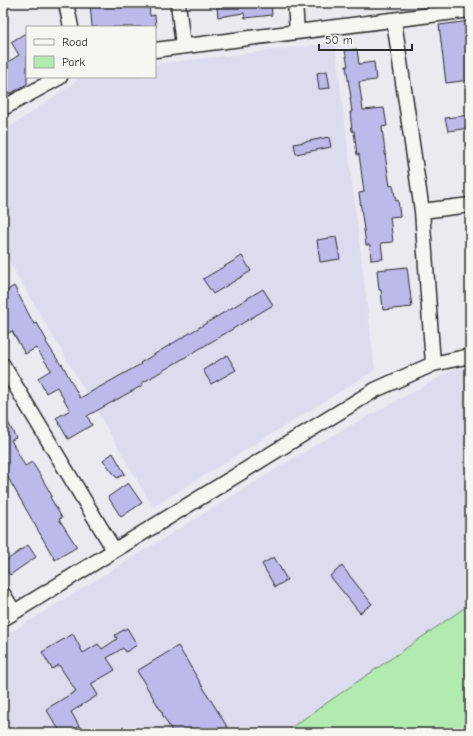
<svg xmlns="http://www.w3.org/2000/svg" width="473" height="736" font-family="'Comic Neue',sans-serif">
	<rect width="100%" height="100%" fill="#ebeaf0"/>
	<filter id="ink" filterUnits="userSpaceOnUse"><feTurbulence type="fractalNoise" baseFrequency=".025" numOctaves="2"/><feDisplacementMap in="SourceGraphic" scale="8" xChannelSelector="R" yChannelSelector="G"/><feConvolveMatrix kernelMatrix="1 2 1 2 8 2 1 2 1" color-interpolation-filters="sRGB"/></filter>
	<g filter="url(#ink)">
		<path fill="#dddbee" d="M335 43 375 370 153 507 3 251V132L82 77H155V64Z
			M470 367V733H3V637L317 444 453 370Z"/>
		<path fill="#b2ebaf" stroke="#6e8b6d" d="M470 604V733H292L289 729Z"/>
		<path fill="#bdb9ea" stroke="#2b2b2b" d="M90 3H149L150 16 155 15 156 27H92Z
			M243 3H271L272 15 245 18 244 13 218 17 217 7Z
			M470 21V80L446 83 439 25Z
			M27 32V84L10 94 3 82V65L19 55 11 42Z
			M357 49 359 64 374 62 376 80 359 82 363 110 384 108 387 126 382 127 386 161 390 186 393 185 396 201 398 200 400 216 390 217 393 242 381 243 383 259 371 260 370 245H366L362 215 359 193 364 192 359 154 357 155 354 131H352L350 112H352L350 98H351L346 66H348L345 51Z
			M327 71 330 88 319 89 317 73Z
			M470 115V128L448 131 445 118Z
			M329 137 331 147 296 154 294 144Z
			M336 237 340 259 320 262 317 240Z
			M242 256 251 271 213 294 203 279Z
			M407 267 412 307 383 310 381 290H379L377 270Z
			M14 286 34 324 37 323 47 341 46 342 61 365 62 364 80 398 141 364 140 363 263 289 273 305 142 383 143 385 87 416 92 425 68 439 56 418 70 410 57 387 46 393 38 378 51 370 36 348 25 354 12 331 7 334 3 328V293Z
			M227 355 236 370 211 384 203 370Z
			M3 412 16 438 11 440 25 466 32 462 43 480 52 496 50 497 62 518 59 519 77 547 55 560 3 469Z
			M113 453 125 474 117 478 103 460Z
			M128 483 142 503 121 517 108 497Z
			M28 545 36 557 10 575 3 565V563Z
			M274 557 287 580 275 587 262 564Z
			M342 566 372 604 360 613 330 576Z
			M127 628 137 645 126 652 123 648 107 658 115 670 91 684 98 695 71 712 83 733H61L46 709 76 691 59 665 52 669 42 652 73 634 83 653 98 644 102 649 117 639 115 635Z
			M178 646 229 730 224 733H173L162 714H163L137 671Z"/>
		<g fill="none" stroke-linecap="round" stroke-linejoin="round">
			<g stroke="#2b2b2b" stroke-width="17">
				<path id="minor" d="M66 3 71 27
					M178 3 183 46
					M295 3 297 32
					M394 21 422 211 433 364
					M155 50 470 10
					M3 108 60 77
					M422 211 470 205
					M3 365 114 550
					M3 594 14 612
					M3 619 375 390 433 364 470 356"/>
			</g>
			<use href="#minor" stroke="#f6f6f2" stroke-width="14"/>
		</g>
	</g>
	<rect width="473" height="736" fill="none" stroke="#f6f6f2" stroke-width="16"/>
	<rect x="8" y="8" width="457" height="720" fill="none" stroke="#2b2b2b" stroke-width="1.5" filter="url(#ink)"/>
	<rect x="26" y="26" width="130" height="52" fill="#f6f6f2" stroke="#a5a5a2"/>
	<rect x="34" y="39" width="20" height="6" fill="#f6f6f2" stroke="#a5a5a2"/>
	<text x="62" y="46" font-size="12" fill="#2b2b2b">Road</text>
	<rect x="34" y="56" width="20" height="12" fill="#b2ebaf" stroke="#a5a5a2"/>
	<text x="62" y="66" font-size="12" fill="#2b2b2b">Park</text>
	<path d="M319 44v6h93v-6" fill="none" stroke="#2b2b2b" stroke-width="2"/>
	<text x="325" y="44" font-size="12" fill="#2b2b2b" stroke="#f6f6f2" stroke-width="3" paint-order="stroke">50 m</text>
</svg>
